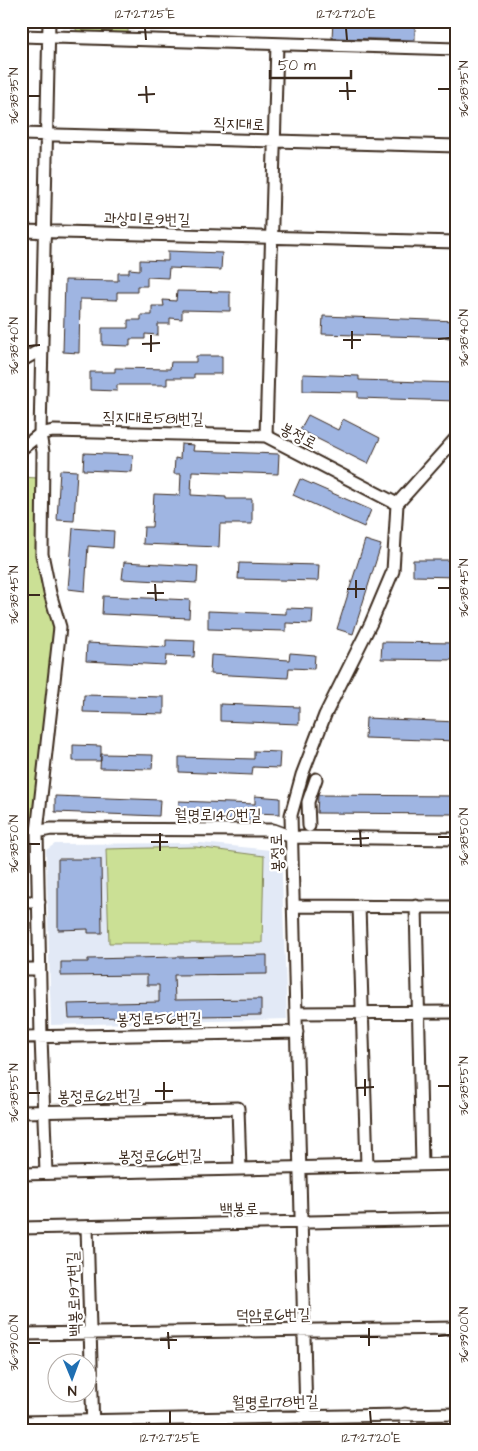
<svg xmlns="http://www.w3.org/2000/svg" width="478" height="1451" font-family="'Architects Daughter','Poor Story',sans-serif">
	<rect width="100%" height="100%" fill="#fff"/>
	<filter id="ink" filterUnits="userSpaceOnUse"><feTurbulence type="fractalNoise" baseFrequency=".02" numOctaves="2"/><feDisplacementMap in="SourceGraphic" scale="10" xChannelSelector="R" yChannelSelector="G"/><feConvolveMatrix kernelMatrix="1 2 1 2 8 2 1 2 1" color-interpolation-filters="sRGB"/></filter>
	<g filter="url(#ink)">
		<path fill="#e2e9f6" d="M201 843 281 851 287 1019 51 1025 46 850 55 844Z"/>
		<path fill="#cbe095" stroke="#83855a" d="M70 21H128V33L78 32Z
			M21 477 38 478 35 557 56 629 32 840 21 844Z
			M196 847 264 856 262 943H109L106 849Z"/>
		<path fill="#9fb5e2" stroke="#3b2a1e" d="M333 21 415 24V40L332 38Z
			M168 251 222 253 221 270 169 268 168 278 147 277V286H137V292H117V300L80 299 79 353 63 352 65 280 118 281V273H129V269L140 270V260L168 261Z
			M177 291 230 292V311L182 310V319L170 318V324H158V335L145 334V339H130V346L102 345V328H128V320H141V315H152V306H164L163 300 176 301Z
			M323 316 457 321V338L322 334Z
			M196 356H222V374H194V378H167V385H117V391L90 390V372H115V368L170 369 171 362H196Z
			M303 374 359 376V380L457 383V401L358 398V392L303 391Z
			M308 415 338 430 343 419 380 438 368 464 300 430Z
			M181 444 194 445 193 451 279 454 278 474 192 471 191 495 226 497V499H252V524H220L219 547 143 544 144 527H152L154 494 180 495 181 474H174L175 458 180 459Z
			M84 453 133 455 132 472 83 470Z
			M60 470 77 471 74 521 57 520Z
			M300 479 371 510 364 527 293 495Z
			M73 528 114 531 113 548 88 546 85 591 68 589Z
			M365 540 381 545 353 634 337 629Z
			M413 560H457V577L413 576Z
			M124 562 198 566 197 583 122 579Z
			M239 563 319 565 318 581 238 579Z
			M103 596 190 600 189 618 102 614Z
			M286 608 313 609 312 624 286 623V631L208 629V611L286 614Z
			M166 640 195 641 194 657 166 656 165 665 86 661 87 643 166 647Z
			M382 642 457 643V660L381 659Z
			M290 653 315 655 314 669 289 668 288 678 210 674 211 655 289 660Z
			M84 695 164 697V714L83 712Z
			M220 704 299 707V724L220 721Z
			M366 718 457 722V741L365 738Z
			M73 745 101 746V761H73Z
			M254 751 280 752 279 768 253 767 252 775 179 772V757L254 759Z
			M101 754 153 755 152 769 100 768Z
			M318 795 457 796V814L317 813Z
			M55 796 160 800 159 816 55 812Z
			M255 796 280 798V814L254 813V821L178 818 179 801 255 804Z
			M58 859H101L102 933H88V929L58 930Z
			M267 955V974L174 975 175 1000 261 999V1015L69 1018 68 1004 159 1002V985H147V975L61 976V962H88V959Z"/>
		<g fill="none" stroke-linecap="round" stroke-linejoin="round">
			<g stroke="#3b2a1e" stroke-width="15">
				<path id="minor" d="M21 36 457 49
					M21 134 457 146
					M21 231 457 242
					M21 361 42 349
					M266 436 277 44
					M21 449 40 434 53 431 266 436 397 504
					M309 826 308 802 316 779
					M37 832 51 829 273 830 292 837 457 839
					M21 902H39
					M294 906 457 907
					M359 906 367 1166
					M416 906 422 1165
					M21 969H39
					M296 1013 457 1012
					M21 1037 297 1032
					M21 1112 238 1108 240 1169
					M46 1173 41 1037 37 832 60 627 50 593 42 554 43 452 40 434 49 21
					M21 1174 457 1164
					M87 1227 93 1430
					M21 1228 457 1219
					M21 1334 457 1328
					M405 1414 406 1430
					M306 1416 291 815 302 775 325 715 371 623 393 571 397 504 457 437
					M21 1422 457 1414"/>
			</g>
			<use href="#minor" stroke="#fff" stroke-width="11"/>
		</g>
	</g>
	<path fill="none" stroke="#3b2a1e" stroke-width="2" d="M145 28 146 40M346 28 347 40M347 82 348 100M146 86 147 103M438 89H450M339 91H356M138 95 155 94M28 96H40M352 331V349M151 335V352M438 339 450 338M343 340H361M142 344 160 343M28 346 40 345M356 580V598M155 584 156 601M438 588H450M347 589H365M147 593H164M28 595H40M360 830 361 847M160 833V851M438 837H450M352 839 369 838M151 842H168M28 844H40M365 1079V1096M164 1082V1100M438 1086H450M356 1088 374 1087M155 1091H173M28 1093H40M369 1328V1346M168 1332 169 1349M438 1336 450 1335M360 1337H378M160 1340H177M28 1343H40M170 1411V1424M370 1411 371 1424"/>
	<g text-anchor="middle" stroke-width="4.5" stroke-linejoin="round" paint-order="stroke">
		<g font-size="16" fill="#3b2a1e" stroke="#fff">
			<text transform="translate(239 123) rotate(2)" y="6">직지대로</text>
			<text transform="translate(147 218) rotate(1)" y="6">과상미로9번길</text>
			<text transform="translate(153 417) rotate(1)" y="6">직지대로581번길</text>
			<text transform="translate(299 435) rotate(27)" y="6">봉정로</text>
			<text x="218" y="820">월명로140번길</text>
			<text transform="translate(276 853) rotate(-92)" y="6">봉정로</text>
			<text transform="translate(159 1018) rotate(-1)" y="6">봉정로56번길</text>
			<text transform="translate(99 1095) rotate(-1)" y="6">봉정로62번길</text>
			<text transform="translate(160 1155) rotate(-1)" y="6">봉정로66번길</text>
			<text transform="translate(239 1208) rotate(-1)" y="6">백봉로</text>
			<text transform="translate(73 1294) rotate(-92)" y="6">백봉로197번길</text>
			<text transform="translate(273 1314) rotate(-1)" y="6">덕암로6번길</text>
			<text transform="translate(275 1401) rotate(-1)" y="6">월명로178번길</text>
		</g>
	</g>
	<rect width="478" height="1451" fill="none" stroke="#fff" stroke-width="55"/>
	<g transform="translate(72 1378) rotate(179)"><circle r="24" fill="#ffffff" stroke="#b1aaa5"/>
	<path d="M0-4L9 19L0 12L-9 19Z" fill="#1f6fb2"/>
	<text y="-8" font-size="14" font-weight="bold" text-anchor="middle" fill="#3b2a1e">N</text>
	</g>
	<path d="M270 70v8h81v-8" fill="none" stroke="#3b2a1e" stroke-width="2.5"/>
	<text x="278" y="70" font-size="15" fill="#3b2a1e" stroke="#ffffff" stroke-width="4" paint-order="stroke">50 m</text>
	<rect x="28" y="28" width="422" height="1396" fill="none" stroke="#3b2a1e" stroke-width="2"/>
	<g font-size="12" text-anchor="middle" fill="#3b2a1e">
		<text x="145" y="18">127°27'25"E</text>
		<text x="346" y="18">127°27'20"E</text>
		<text transform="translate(464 89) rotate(-90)" y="4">36°38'35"N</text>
		<text transform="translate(14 96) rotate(-90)" y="4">36°38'35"N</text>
		<text transform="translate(464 338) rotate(-90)" y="4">36°38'40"N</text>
		<text transform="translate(14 346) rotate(-90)" y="4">36°38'40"N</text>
		<text transform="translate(464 588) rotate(-90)" y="4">36°38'45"N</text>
		<text transform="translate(14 595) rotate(-90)" y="4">36°38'45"N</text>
		<text transform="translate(464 837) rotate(-90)" y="4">36°38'50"N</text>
		<text transform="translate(14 844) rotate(-90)" y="4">36°38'50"N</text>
		<text transform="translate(464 1086) rotate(-90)" y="4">36°38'55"N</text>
		<text transform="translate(14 1093) rotate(-90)" y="4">36°38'55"N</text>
		<text transform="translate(464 1335) rotate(-90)" y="4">36°39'00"N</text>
		<text transform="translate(14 1343) rotate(-90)" y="4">36°39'00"N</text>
		<text x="170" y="1442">127°27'25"E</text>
		<text x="371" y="1442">127°27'20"E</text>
	</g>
</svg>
